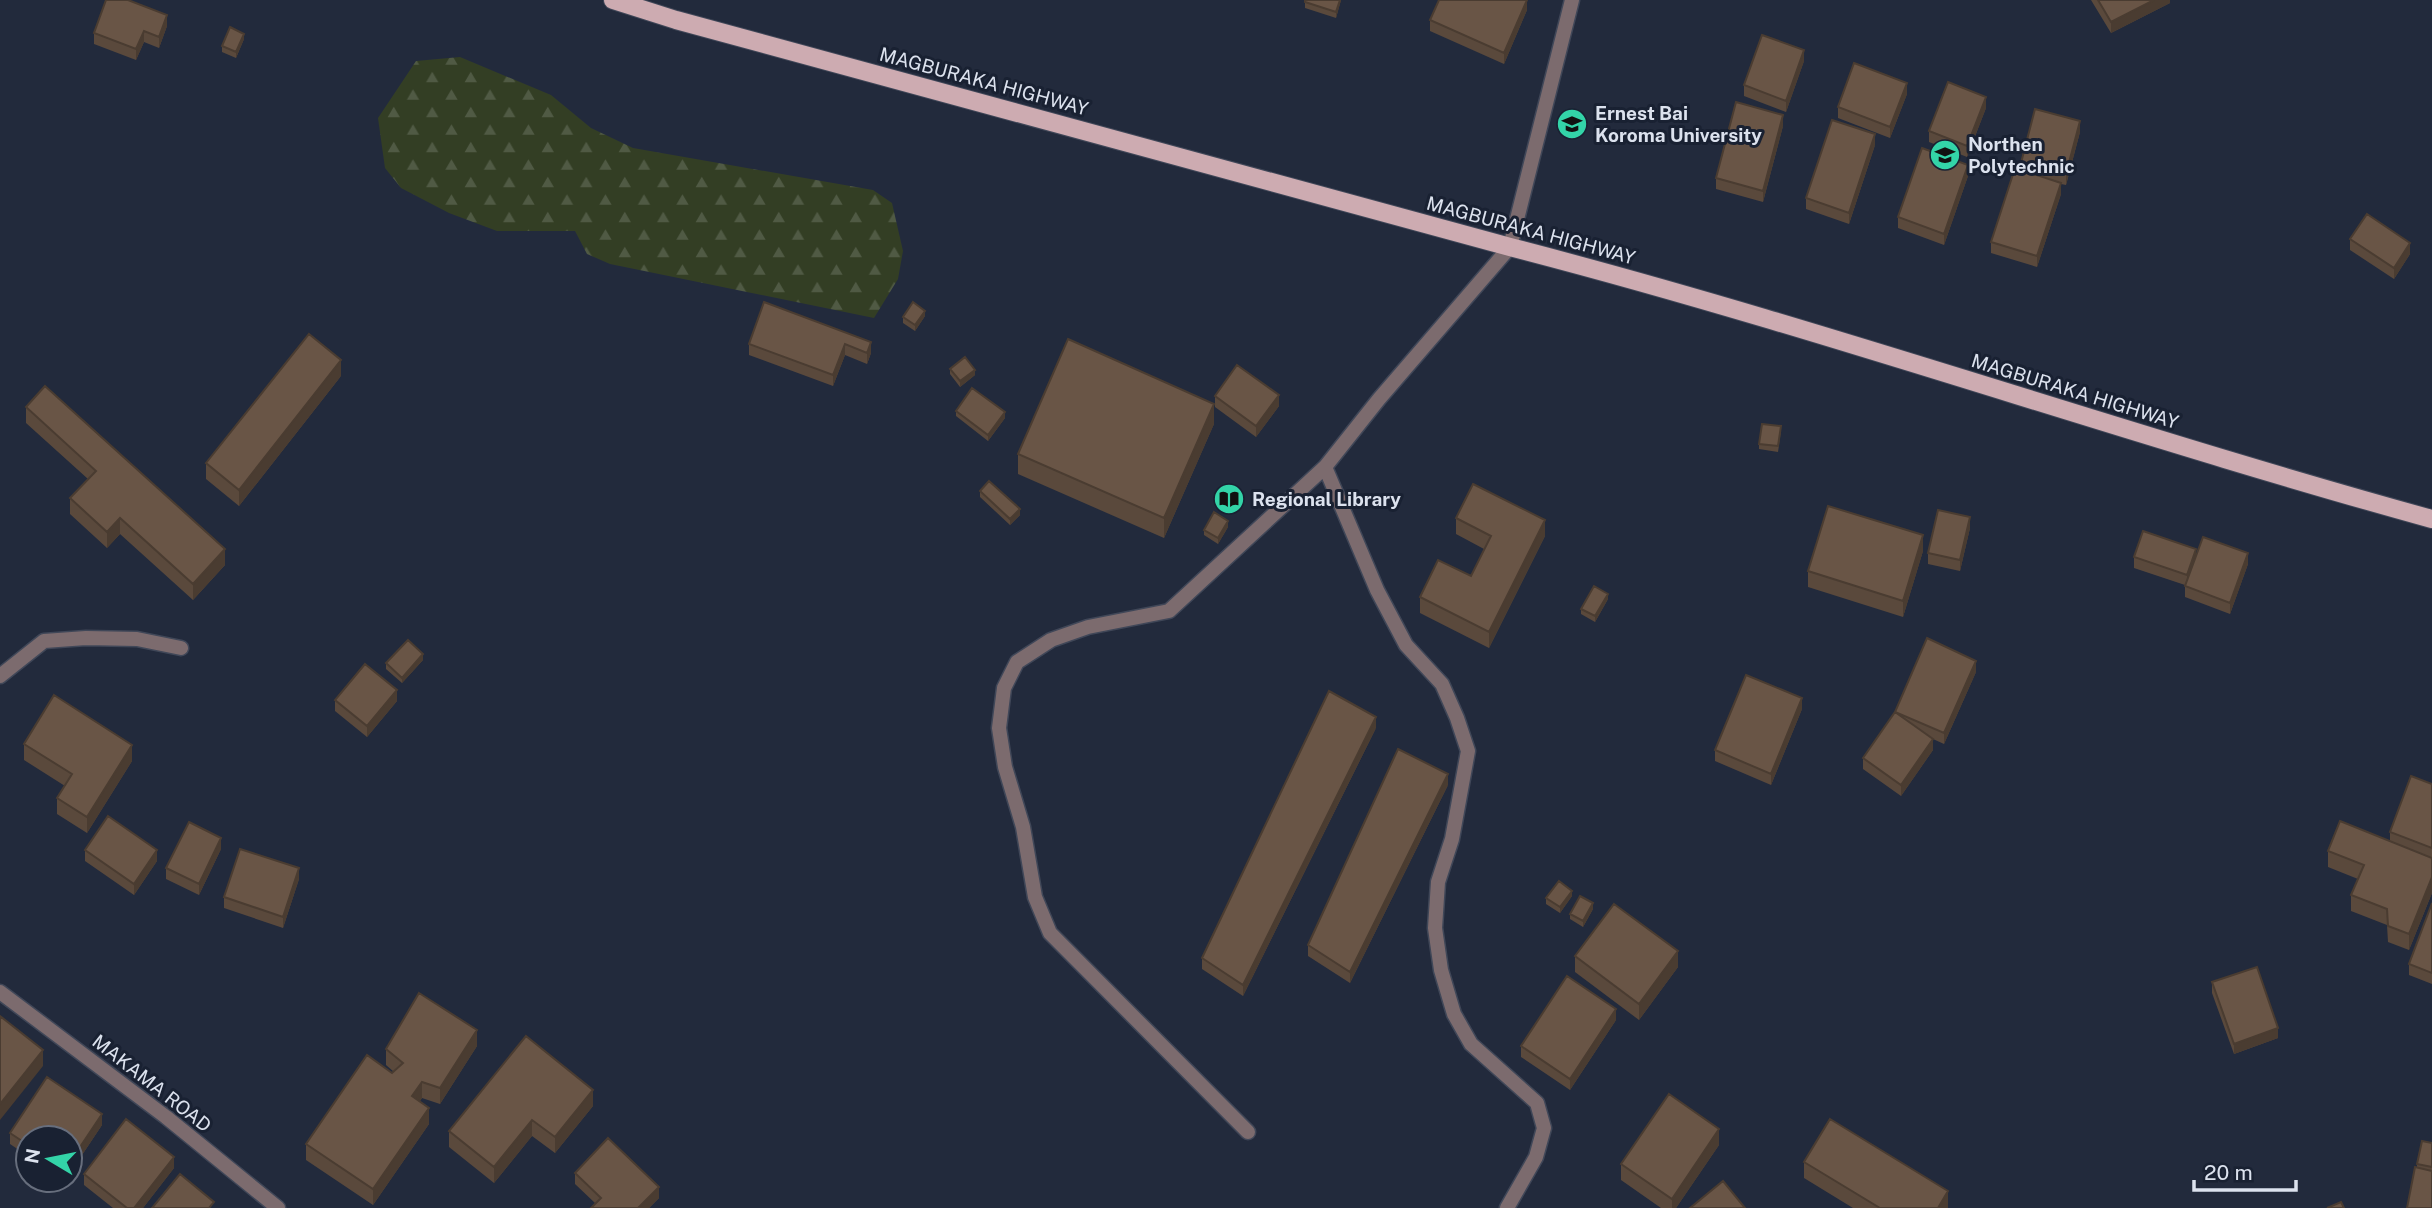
<svg xmlns="http://www.w3.org/2000/svg" width="2432" height="1208" font-family="'Public Sans',sans-serif">
	<defs>
		<pattern id="forest-firs" width="22" height="20" patternUnits="userSpaceOnUse" patternTransform="scale(1.75)"><rect width="22" height="20" fill="#333e24"/><path d="M5 1l3.5 6h-7zM16 11l3.5 6h-7z" fill="#505a44"/></pattern>
	</defs>
	<rect width="100%" height="100%" fill="#222a3c"/>
	<path fill="url(#forest-firs)" d="M460 57 551 95 591 128 633 148 873 190 892 203 903 251 898 279 874 318 610 264 587 254 575 231H497L449 213 401 188 385 168 378 118 416 61Z"/>
	<g fill="none" stroke-linecap="round" stroke-linejoin="round">
		<g stroke="#404758" stroke-width="17">
			<path id="lane" d="M1510 247 1572 0"/>
		</g>
		<g stroke="#404758" stroke-width="17">
			<path id="street" d="M1325 467 1377 590 1406 645 1442 684 1457 718 1468 751 1452 839 1438 882 1435 928 1441 970 1454 1014 1471 1044 1537 1103 1544 1128 1536 1157 1507 1208
				M0 676 44 641 86 638 137 639 181 648
				M0 992 166 1117 278 1208
				M1248 1132 1050 933 1035 897 1023 827 1005 767 999 728 1004 688 1017 662 1051 640 1088 627 1169 611 1325 467 1379 399 1510 247"/>
		</g>
		<g stroke="#404758" stroke-width="20">
			<path id="primary" d="M613 0 676 20 1510 247C1820 327 2123 434 2432 519"/>
		</g>
		<use href="#lane" stroke="#7c6b6e" stroke-width="14"/>
		<use href="#street" stroke="#7c6b6e" stroke-width="14"/>
		<use href="#primary" stroke="#cdabb1" stroke-width="18"/>
	</g>
	<path fill="#5a493c" d="M1341 0 1336 18 1305 8V2Z
		M2091 0H2170V3L2111 33Z
		M1527 10 1504 64 1430 31V20Z
		M167 26 159 48 144 42 136 60 94 44V33Z
		M244 39 236 58 222 52V46Z
		M1804 61 1786 112 1744 96V85Z
		M1907 94 1890 138 1838 118V107Z
		M1986 108 1967 157 1929 142V131Z
		M1783 126 1763 202 1716 189V178Z
		M2080 132 2066 185 2061 184V194L2037 267 1991 253V242L2021 170V163Z
		M1875 145 1849 224 1806 209V198Z
		M1968 176 1944 245 1898 228V217Z
		M2350 239 2410 254 2394 279 2350 250Z
		M764 302 871 353 867 364 845 355 833 386 749 355V344Z
		M925 316 915 331 903 323V317Z
		M950 369 975 375 960 387 950 374Z
		M341 376 239 506 206 479V463Z
		M1215 396 1279 406 1256 437 1215 407Z
		M26 407 225 565 193 600 120 534 107 548 70 514V498L88 479 26 423Z
		M956 411 1005 418 988 441 956 416Z
		M1214 424 1164 538 1018 474V454Z
		M1781 431 1778 452 1759 449V444Z
		M980 491 1020 515 1010 525 980 497Z
		M1456 518 1545 536 1489 648 1420 613V597L1471 576 1484 549 1456 534Z
		M1228 527 1218 544 1204 535V530Z
		M1970 528 1960 571 1928 564V553Z
		M1923 551 1903 617 1808 587V571Z
		M2196 556 2248 564 2230 614 2185 597V585L2134 568V557Z
		M1608 599 1595 622 1581 614V609Z
		M423 660 402 683 386 669V663Z
		M1976 672 1944 744 1933 739V750L1901 796 1863 769V758L1895 712Z
		M335 700 397 701 367 737 335 711Z
		M1802 709 1771 785 1715 761V750Z
		M1376 728 1243 996 1202 969V958Z
		M24 744 132 761 87 833 57 814V798L65 786 24 760Z
		M2432 784V893L2409 950 2388 942 2387 925 2351 911V895L2358 879 2328 867V851L2390 841V832Z
		M1448 785 1350 983 1308 956V945Z
		M221 849 199 895 166 879V868Z
		M85 850 157 861 134 895 85 861Z
		M299 879 283 928 224 908V897Z
		M1572 896 1560 913 1546 904V898Z
		M2432 903V984L2409 975V964Z
		M1593 909 1583 927 1570 919V914Z
		M1575 956 1678 967 1639 1020 1575 972Z
		M2212 982 2278 1038 2234 1054 2212 993Z
		M1616 1020 1570 1090 1521 1057V1046Z
		M477 1046 440 1104 422 1098 420 1101 429 1124 373 1205 306 1160V1144L394 1072 386 1065V1049Z
		M593 1106 555 1153 532 1136 494 1183 449 1147V1131Z
		M102 1125 70 1173V1138H28V1156L10 1144V1133Z
		M2432 1143V1208L2417 1167V1164Z
		M1719 1145 1676 1208H1661L1621 1180V1164Z
		M1804 1162 1948 1207V1208H1853L1804 1178Z
		M174 1168 143 1208H113L84 1185V1174Z
		M575 1173 659 1198 649 1208H591L595 1203 575 1184Z"/>
	<path fill="#4a3c31" d="M1340 0H1341L1336 18V12Z
		M1527 0V10L1504 64V53Z
		M2154 0H2170V3L2111 33V22Z
		M167 15V26L159 48V37Z
		M144 31V42L136 60V49Z
		M244 34V39L236 58V52Z
		M1804 50V61L1786 112V101Z
		M1907 83V94L1890 138V127Z
		M1986 97V108L1967 157V146Z
		M1783 115V126L1763 202V191Z
		M2080 121V132L2066 185V174Z
		M1875 134V145L1849 224V213Z
		M1968 165V176L1944 245V234Z
		M2061 183V194L2037 267V256Z
		M2410 243V254L2394 279V268Z
		M925 311V316L915 331V325Z
		M871 342V353L867 364V353Z
		M845 344V355L833 386V375Z
		M341 360V376L239 506V490Z
		M975 370V375L960 387V381Z
		M1279 395V406L1256 437V426Z
		M1214 404V424L1164 538V518Z
		M1005 412V418L988 441V435Z
		M1020 509V515L1010 525V519Z
		M1970 517V528L1960 571V560Z
		M120 518V534L107 548V532Z
		M1545 520V536L1489 648V632Z
		M1228 521V527L1218 544V538Z
		M1923 535V551L1903 617V601Z
		M225 549V565L193 600V584Z
		M2196 549V560L2187 586V575Z
		M2248 553V564L2230 614V603Z
		M1608 594V599L1595 622V616Z
		M423 654V660L402 683V678Z
		M1976 661V672L1944 744V733Z
		M397 690V701L367 737V726Z
		M1802 698V709L1771 785V774Z
		M1376 717V728L1243 996V985Z
		M1933 739V750L1901 796V785Z
		M132 745V761L87 833V817Z
		M1448 774V785L1350 983V972Z
		M221 838V849L199 895V884Z
		M157 850V861L134 895V884Z
		M299 868V879L283 928V917Z
		M2432 877V893L2409 950V934Z
		M1572 891V896L1560 913V907Z
		M1593 903V909L1583 927V921Z
		M1678 951V967L1639 1020V1004Z
		M1616 1009V1020L1570 1090V1079Z
		M2278 1028V1038L2234 1054V1044Z
		M477 1030V1046L440 1104V1088Z
		M43 1050V1066L0 1120V1104Z
		M422 1082V1098L412 1112V1096Z
		M593 1090V1106L555 1153V1137Z
		M429 1108V1124L373 1205V1189Z
		M102 1114V1125L70 1173V1162Z
		M532 1120V1136L494 1183V1167Z
		M1719 1129V1145L1676 1208H1672V1199Z
		M174 1157V1168L143 1208H134Z
		M659 1187V1198L649 1208H638Z
		M1948 1191V1208H1938Z"/>
	<path fill="#695546" stroke="#4a3c31" stroke-width="2" d="M106 0H128L167 15 159 37 144 31 136 49 94 33Z
		M1305 0H1340L1336 12 1305 2Z
		M1439 0H1527L1504 53 1430 20Z
		M2098 0H2154L2111 22Z
		M230 27 244 34 236 52 222 46Z
		M1762 35 1804 50 1786 101 1744 85Z
		M1854 63 1907 83 1890 127 1838 107Z
		M1948 82 1986 97 1967 146 1929 131Z
		M1736 102 1783 115 1763 191 1716 178Z
		M2035 109 2080 121 2066 174 2021 163Z
		M1832 120 1875 134 1849 213 1806 198Z
		M1922 148 1968 165 1944 234 1898 217Z
		M2015 168 2061 183 2037 256 1991 242Z
		M2367 214 2410 243 2394 268 2350 239Z
		M764 302 871 342 867 353 845 344 833 375 749 344Z
		M913 302 925 311 915 325 903 317Z
		M309 334 341 360 239 490 206 463Z
		M1068 339 1214 404 1164 518 1018 454Z
		M965 357 975 370 960 381 950 369Z
		M1237 365 1279 395 1256 426 1215 396Z
		M45 386 225 549 193 584 120 518 107 532 70 498 96 471 26 407Z
		M972 388 1005 412 988 435 956 411Z
		M1762 424 1781 426 1778 446 1759 444Z
		M989 481 1020 509 1010 519 980 491Z
		M1473 484 1545 520 1489 632 1420 597 1438 560 1471 576 1491 536 1456 518Z
		M1828 506 1923 535 1903 601 1808 571Z
		M1938 510 1970 517 1960 560 1928 553Z
		M1214 512 1228 521 1218 538 1204 530Z
		M2143 531 2196 549 2187 575 2134 557Z
		M2203 537 2248 553 2230 603 2185 586Z
		M1594 586 1608 594 1595 616 1581 609Z
		M1927 638 1976 661 1944 733 1895 712Z
		M408 640 423 654 402 678 386 663Z
		M365 664 397 690 367 726 335 700Z
		M1746 675 1802 698 1771 774 1715 750Z
		M1329 691 1376 717 1243 985 1202 958Z
		M54 695 132 745 87 817 57 798 72 774 24 744Z
		M1895 712 1933 739 1901 785 1863 758Z
		M1398 749 1448 774 1350 972 1308 945Z
		M2411 776 2432 784V848L2390 832Z
		M108 816 157 850 134 884 85 850Z
		M2340 821 2432 858V877L2409 934 2388 926 2387 909 2351 895 2364 865 2328 851Z
		M189 822 221 838 199 884 166 868Z
		M240 849 299 868 283 917 224 897Z
		M1559 881 1572 891 1560 907 1546 898Z
		M1580 896 1593 903 1583 921 1570 914Z
		M2432 903V973L2409 964Z
		M1614 904 1678 951 1639 1004 1575 956Z
		M2257 967 2278 1028 2234 1044 2212 982Z
		M1567 976 1616 1009 1570 1079 1521 1046Z
		M419 993 477 1030 440 1088 422 1082 412 1096 429 1108 373 1189 306 1144 367 1055 392 1073 403 1063 386 1049Z
		M0 1016 43 1050 0 1104Z
		M526 1036 593 1090 555 1137 532 1120 494 1167 449 1131Z
		M47 1077 102 1114 70 1162V1138H28V1145L10 1133Z
		M1669 1094 1719 1129 1672 1199 1621 1164Z
		M126 1119 174 1157 134 1208H127L84 1174Z
		M1830 1119 1948 1191 1938 1208H1880L1804 1162Z
		M608 1138 659 1187 638 1208H591L601 1198 575 1173Z
		M2422 1141 2432 1143V1167L2417 1164Z
		M2415 1167 2432 1171V1208H2407Z
		M180 1174 214 1202 209 1208H152Z
		M1723 1181 1745 1208H1690Z
		M2341 1202 2344 1208H2327Z"/>
	<defs>
		<g id="university-disc" transform="scale(1.575)"><circle r="9.5" fill="#33d4a8" stroke="#192132"/><path d="M0-5L7-2L0 1L-7-2ZM-4 1L0 2.5L4 1V4Q0 6-4 4Z" fill="#111"/></g>
		<g id="school-disc" transform="scale(1.575)"><circle r="9.5" fill="#33d4a8" stroke="#192132"/><path d="M0-5L7-2L0 1L-7-2ZM-4 1L0 2.5L4 1V4Q0 6-4 4Z" fill="#111"/></g>
		<g id="library-disc" transform="scale(1.575)"><circle r="9.5" fill="#33d4a8" stroke="#192132"/><path d="M-6-4Q-3-5.5-.7-3.5V5Q-3 3-6 4ZM6-4Q3-5.5 .7-3.5V5Q3 3 6 4Z" fill="#111"/></g>
	</defs>
	<g fill-rule="evenodd">
		<use href="#university-disc" x="1572" y="124"/>
		<use href="#school-disc" x="1945" y="155"/>
		<use href="#library-disc" x="1229" y="499"/>
	</g>
	<g text-anchor="middle" stroke-width="6" stroke-linejoin="round" paint-order="stroke">
		<g font-size="19" fill="#dce2ee" stroke="#192132">
			<text transform="translate(984 81) rotate(15)" y="7">MAGBURAKA HIGHWAY</text>
			<text transform="translate(1531 230) rotate(15)" y="7">MAGBURAKA HIGHWAY</text>
			<text transform="translate(2075 391) rotate(17)" y="7">MAGBURAKA HIGHWAY</text>
			<text transform="translate(152 1083) rotate(38)" y="7">MAKAMA ROAD</text>
		</g>
		<g font-size="19" font-weight="bold" fill="#dce2ee" stroke="#192132" text-anchor="start">
			<text x="1595" y="120">Ernest Bai<tspan x="1595" dy="22">Koroma University</tspan></text>
			<text x="1968" y="151">Northen<tspan x="1968" dy="22">Polytechnic</tspan></text>
			<text x="1252" y="506">Regional Library</text>
		</g>
	</g>
	<g transform="translate(49 1159) rotate(280)"><circle r="33" fill="#192132" stroke="#676e7d" stroke-width="2"/>
	<path d="M0-5L12 26L0 18L-12 26Z" fill="#33d4a8"/>
	<text y="-10" font-size="19" font-weight="bold" text-anchor="middle" fill="#dce2ee">N</text>
	</g>
	<path d="M2194 1180v10h102v-10" fill="none" stroke="#dce2ee" stroke-width="3.5"/>
	<text x="2204" y="1180" font-size="21" fill="#dce2ee" stroke="#192132" stroke-width="5" paint-order="stroke">20 m</text>
</svg>
